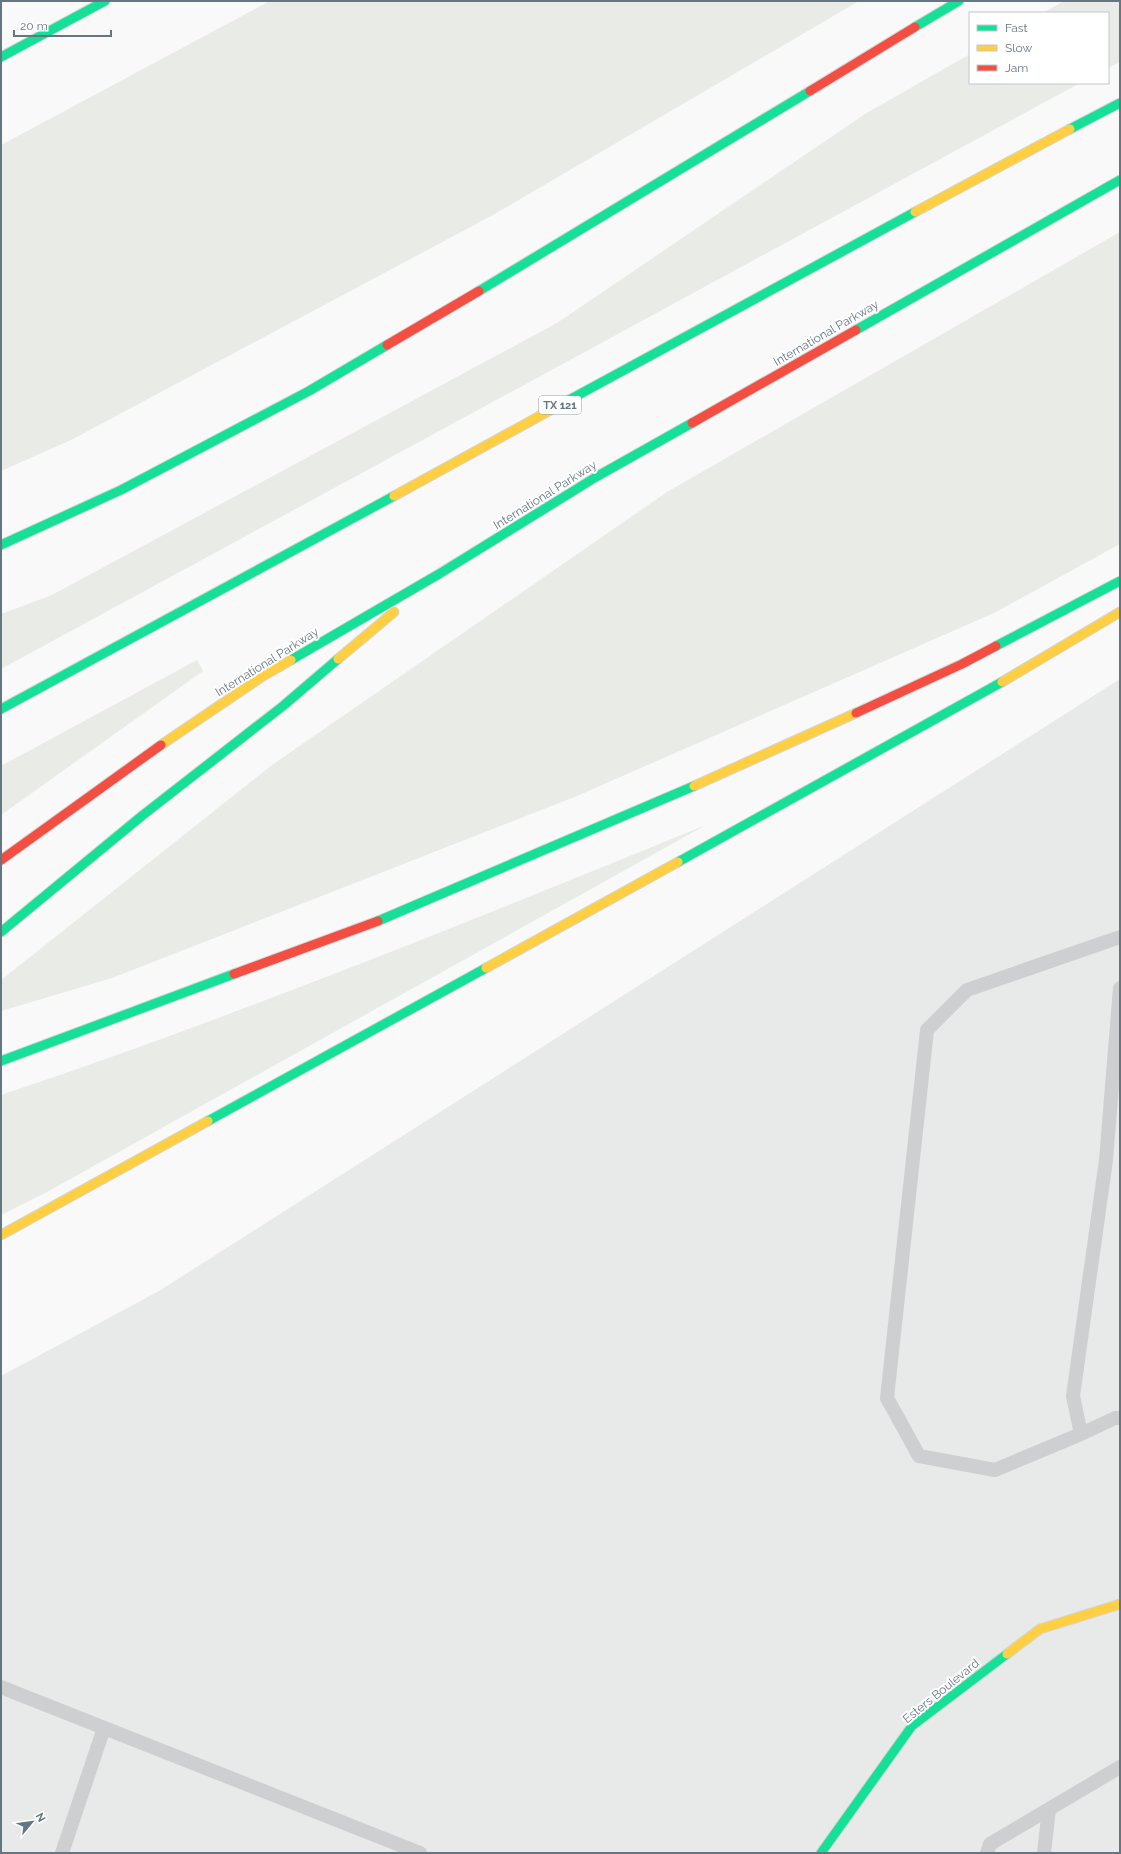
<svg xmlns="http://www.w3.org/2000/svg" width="1121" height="1854" font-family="Raleway,sans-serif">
	<rect width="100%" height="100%" fill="#f9f9f9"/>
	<path fill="#e8e9e9" d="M1120 679V1853H1V1376L159 1291Z"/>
	<path fill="#e8ebe6" d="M270 1H859L493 215 71 440 1 471V145Z
		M1064 1H1120V62L1108 68V13H1043Z
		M970 54V83H1080L1 669V614L52 595 557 323 865 114Z
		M1120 232V544L994 613 577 796 112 978 1 1011V980L272 765 667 492Z
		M197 660 203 671 1 815V766Z
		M706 825 47 1192 1 1215V1095C240 1015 473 920 706 825Z"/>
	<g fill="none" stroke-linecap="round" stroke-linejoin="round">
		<g stroke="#d5d6d7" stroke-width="11">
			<path id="fast" d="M915 27 959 1
				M1 57 105 1
				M1070 129 1120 103
				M479 291 810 91
				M856 330 1120 180
				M558 406 915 212
				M1 545 121 490 309 391 387 345
				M996 646 1120 581
				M291 660 439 574 596 477 692 423
				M1 709 394 496
				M678 862 1002 682
				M378 921 694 786
				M1 932 143 815 283 706 338 659
				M1 1061 234 974
				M208 1121 486 968
				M821 1853 912 1726 1007 1654"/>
		</g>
		<g stroke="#d5d6d7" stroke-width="11">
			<path id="slow" d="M915 212 1070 129
				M394 496 558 406
				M338 659 394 612
				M1002 682 1120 612
				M161 745 263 676 291 660
				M694 786 856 713
				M486 968 678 862
				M1 1235 208 1121
				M1007 1654 1040 1629 1120 1604"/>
		</g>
		<g stroke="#d5d6d7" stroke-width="11">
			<path id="jam" d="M810 91 915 27
				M387 345 479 291
				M692 423 856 330
				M856 713 962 664 996 646
				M1 860 161 745
				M234 974 378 921"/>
		</g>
		<path stroke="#cecfd0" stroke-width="14" d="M1120 988 1106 1160 1073 1396 1081 1434 1115 1418H1120
			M1081 1434 995 1470 919 1456 887 1398 927 1030 967 990 1120 937
			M1 1687 420 1853
			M62 1853 104 1728
			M987 1853 990 1844 1120 1767
			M1044 1853 1049 1809"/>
		<use href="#fast" stroke="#16e098" stroke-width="9"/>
		<use href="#slow" stroke="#ffcf43" stroke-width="9"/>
		<use href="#jam" stroke="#f24e42" stroke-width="9"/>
	</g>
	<g text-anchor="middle" stroke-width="4" stroke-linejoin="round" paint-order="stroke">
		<rect fill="#fff" stroke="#939fa8" stroke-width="1" x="539" y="396" width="42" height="18" rx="3"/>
		<g font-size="11" font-weight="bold" fill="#657683">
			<text x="560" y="409">TX 121</text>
		</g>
		<g font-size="12" fill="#657683" stroke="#fff">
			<text transform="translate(826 333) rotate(-30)" y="4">International Parkway</text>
			<text transform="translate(545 495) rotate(-32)" y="4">International Parkway</text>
			<text transform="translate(267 662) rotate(-32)" y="4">International Parkway</text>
			<text transform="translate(941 1691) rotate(-39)" y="4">Esters Boulevard</text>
		</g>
	</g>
	<rect width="1121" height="1854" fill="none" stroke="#657683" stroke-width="4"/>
	<rect x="969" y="12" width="140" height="72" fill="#ffffff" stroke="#c1c8cd"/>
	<rect x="977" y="25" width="20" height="6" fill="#16e098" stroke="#c1c8cd"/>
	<text x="1005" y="32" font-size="12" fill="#657683">Fast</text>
	<rect x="977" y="45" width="20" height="6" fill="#ffcf43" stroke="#c1c8cd"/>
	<text x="1005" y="52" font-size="12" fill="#657683">Slow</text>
	<rect x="977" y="65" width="20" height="6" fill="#f24e42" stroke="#c1c8cd"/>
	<text x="1005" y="72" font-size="12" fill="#657683">Jam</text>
	<g transform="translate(32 1822) rotate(61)" stroke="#ffffff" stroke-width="3" paint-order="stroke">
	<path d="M0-3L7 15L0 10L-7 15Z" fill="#657683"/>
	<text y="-6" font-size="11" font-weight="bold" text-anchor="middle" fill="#657683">N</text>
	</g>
	<path d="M14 30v6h97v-6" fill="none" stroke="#657683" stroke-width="2"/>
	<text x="20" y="30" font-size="12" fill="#657683" stroke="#ffffff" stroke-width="3" paint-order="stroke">20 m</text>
</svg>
